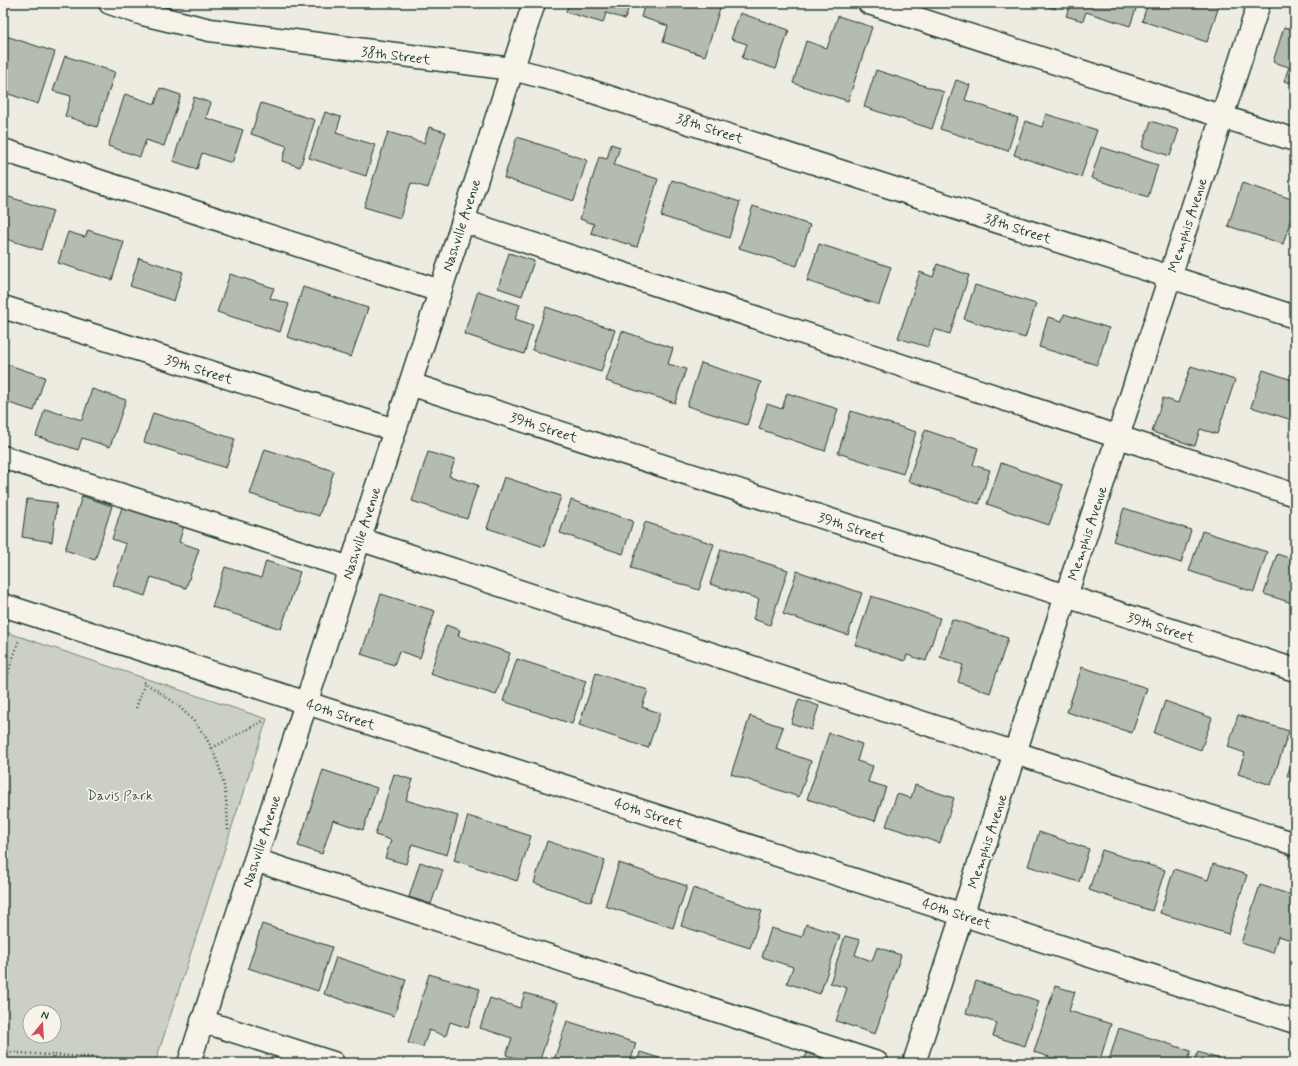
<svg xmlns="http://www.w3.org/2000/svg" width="1298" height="1066" font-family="Mynerve,sans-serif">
	<rect width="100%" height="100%" fill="#eeece1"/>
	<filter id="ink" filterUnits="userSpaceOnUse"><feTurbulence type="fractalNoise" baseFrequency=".025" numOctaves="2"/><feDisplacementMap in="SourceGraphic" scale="8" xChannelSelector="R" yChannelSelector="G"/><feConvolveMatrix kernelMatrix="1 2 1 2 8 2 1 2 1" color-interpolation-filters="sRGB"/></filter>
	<g filter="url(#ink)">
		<path fill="#cccfc4" stroke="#76867c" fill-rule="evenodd" d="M3 631 267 719 155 1063H3ZM30 1012H54V1036H30Z"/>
		<path fill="#b5bbb0" stroke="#1f3d34" d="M476 3H491L490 7Z
			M569 3H630L625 19 606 13 603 23 566 12Z
			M645 3H705L720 8 705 56 663 42 668 26 641 17Z
			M1037 3H1057L1055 9Z
			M1071 3H1138L1130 26 1086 12 1083 21 1066 16Z
			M1148 3H1220L1207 42 1142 21Z
			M740 13 789 30 776 69 742 58 747 44 731 39Z
			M838 16 872 27 848 101 793 83 806 41 827 48Z
			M1284 27 1295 30V84L1284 81 1289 67 1273 62Z
			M3 35 55 52 38 104 3 92Z
			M65 56 115 72 97 127 65 116 71 96 53 91Z
			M876 70 944 92 932 129 864 107Z
			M956 80 970 85 965 100 1018 118 1008 151 940 129Z
			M160 88 181 95 164 146 146 140 140 157 108 146 125 94 155 104Z
			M194 97 211 103 206 118 243 130 232 163 202 153 197 169 173 161Z
			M261 103 315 120 300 167 282 161 287 146 251 134Z
			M325 112 341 117 336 133 375 145 366 176 309 158Z
			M1046 114 1097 130 1081 177 1014 155 1025 121 1042 127Z
			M1151 121 1179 130 1170 156 1142 147Z
			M429 127 446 132 428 188 411 183 400 218 364 207 388 132 424 143Z
			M517 137 587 160 574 201 504 178Z
			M611 144 620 147 614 165 658 179 637 247 591 233 594 224 580 219 599 157 607 159Z
			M1101 147 1158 165 1148 197 1091 178Z
			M672 180 740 202 729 238 661 216Z
			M1242 183 1295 200V206L1283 244 1228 226Z
			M3 195 53 211 41 250 3 238Z
			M753 206 810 225 797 266 739 248Z
			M88 230 124 242 112 280 58 263 68 232 85 237Z
			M1295 236V247L1292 246Z
			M819 244 891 267 879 305 807 281Z
			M509 253 534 261 522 296 498 288Z
			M139 258 183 272 174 301 130 286Z
			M937 264 969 275 950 334 934 329 928 347 898 338 920 272 933 277Z
			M230 274 274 288 270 298 289 304 280 332 217 312Z
			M975 285 1036 304 1025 338 964 319Z
			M303 287 368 308 351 357 287 337Z
			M478 291 520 305 515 319 533 325 524 354 464 334Z
			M546 307 615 330 601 372 532 350Z
			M1064 314 1109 328 1097 365 1039 347 1048 317 1062 321Z
			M622 331 673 348 668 364 686 369 675 403 606 381Z
			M3 363 45 377 34 411 3 401Z
			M701 363 761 382 747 425 687 406Z
			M1191 366 1235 380 1217 434 1200 429 1195 446 1152 432 1163 398 1178 403Z
			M1263 370 1295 381V421L1251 407Z
			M92 389 126 400 110 447 82 438 78 450 36 436 45 409 82 420Z
			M787 393 838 409 825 451 759 429 767 404 782 409Z
			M851 411 916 432 903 474 838 453Z
			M153 413 235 439 226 468 144 442Z
			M925 430 978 448 973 465 990 470 979 504 908 481Z
			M265 449 334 471 319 516 250 494Z
			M428 452 455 460 449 476 478 485 467 519 412 501Z
			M1001 463 1063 485 1049 525 987 504Z
			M504 477 561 496 544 547 487 528Z
			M82 496 112 506 95 560 65 550Z
			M27 499 57 503 52 542 22 537Z
			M571 500 633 521 623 554 560 533Z
			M122 507 184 526 179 542 199 549 186 588 151 577 145 596 113 585 126 544 112 539Z
			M1124 508 1191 530 1181 563 1113 541Z
			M645 522 714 544 699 590 631 568Z
			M1202 531 1267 552 1254 592 1189 571Z
			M721 549 788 570 770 625 753 619 759 599 710 584Z
			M1277 554 1295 560V604L1264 594Z
			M266 561 300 572 281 629 212 607 225 567 261 578Z
			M797 571 862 593 848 635 783 614Z
			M381 594 435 611 420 658 399 651 394 665 361 654Z
			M871 596 940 618 926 661 907 655 905 661 855 645Z
			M952 619 1008 638 990 693 958 682 963 665 940 657Z
			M446 625 460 630 458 636 510 653 496 695 430 674Z
			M517 659 586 681 572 724 503 701Z
			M1082 667 1147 688 1132 733 1067 712Z
			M596 673 648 690 642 707 660 713 648 748 579 725Z
			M799 699 819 706 811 730 791 723Z
			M1165 701 1212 718 1201 750 1154 733Z
			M1238 715 1289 731 1271 785 1238 774 1245 753 1228 747Z
			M750 716 783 727 776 749 811 761 799 797 731 774Z
			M829 733 862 744 857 761 873 766 868 782 886 787 875 821 807 799Z
			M1295 753V778L1287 776Z
			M323 770 377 788 363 830 333 820 322 854 298 846Z
			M394 774 413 780 406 800 458 816 447 855 412 844 406 864 385 858 391 840 375 835Z
			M915 785 954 798 940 843 886 826 897 794 911 798Z
			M468 816 531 836 517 881 454 860Z
			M1039 832 1089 849 1079 882 1028 866Z
			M547 841 605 860 591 902 534 883Z
			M1102 850 1165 870 1152 911 1089 890Z
			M420 862 443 870 431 904 409 897Z
			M619 863 687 886 673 928 605 906Z
			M1213 864 1247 875 1228 934 1160 913 1174 869 1208 880Z
			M1260 885 1295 896V941L1278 936 1273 953 1241 943Z
			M693 888 762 911 750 948 681 926Z
			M262 924 332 947 318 991 248 968Z
			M806 924 840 935 820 994 787 983 793 967 762 957 771 928 802 937Z
			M845 936 860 940 855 955 872 961 877 947 901 955 875 1034 836 1021 847 988 830 983Z
			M336 957 406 980 394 1016 324 994Z
			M429 974 480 989 468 1028 450 1022 446 1036 429 1030 423 1047 408 1043Z
			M976 981 1039 1001 1025 1046 993 1036 997 1023 966 1013Z
			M1055 986 1075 992 1069 1011 1111 1024 1099 1063H1067L1034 1052Z
			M525 993 558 1003 539 1063H532L506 1055 512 1038 480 1028 490 998 520 1008Z
			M567 1021 636 1043 630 1063H553Z
			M1119 1028 1191 1051 1187 1063H1108Z
			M640 1052 675 1063H637Z
			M1198 1052 1231 1063H1194Z
			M807 1053 836 1063H803Z"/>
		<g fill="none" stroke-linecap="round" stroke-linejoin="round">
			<g stroke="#1f3d34" stroke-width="25">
				<path id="minor" d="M110 3 143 14 210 30 512 69 559 81 1295 317
					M869 3 1295 140
					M3 150 440 291
					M463 221 1295 495
					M3 307 395 430
					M410 384 1295 670
					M3 457 350 568
					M359 539 1295 844
					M3 605 1295 1022
					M255 860 877 1063
					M202 1021 333 1063
					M189 1063 534 3
					M914 1063 1259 3"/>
			</g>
			<path stroke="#1f3d34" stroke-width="2.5" stroke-dasharray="1 3" stroke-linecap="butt" d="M143 682C208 719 227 760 228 833
				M3 688 19 640
				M136 708 145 683
				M212 748 265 720
				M3 1052 153 1061"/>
			<use href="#minor" stroke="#f7f3e8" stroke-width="22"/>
		</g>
	</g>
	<g text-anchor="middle" stroke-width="3.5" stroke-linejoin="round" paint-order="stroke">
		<g font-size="14" fill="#1f3d34" stroke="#f7f3e8">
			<text transform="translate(396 55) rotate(7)" y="5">38th Street</text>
			<text transform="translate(710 128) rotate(18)" y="5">38th Street</text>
			<text transform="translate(461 225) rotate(-72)" y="5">Nashville Avenue</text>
			<text transform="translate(1187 225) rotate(-72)" y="5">Memphis Avenue</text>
			<text transform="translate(1018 228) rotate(18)" y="5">38th Street</text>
			<text transform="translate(199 369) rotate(17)" y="5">39th Street</text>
			<text transform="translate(544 427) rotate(18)" y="5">39th Street</text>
			<text transform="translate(852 527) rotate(18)" y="5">39th Street</text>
			<text transform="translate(361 533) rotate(-72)" y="5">Nashville Avenue</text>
			<text transform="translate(1087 533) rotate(-72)" y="5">Memphis Avenue</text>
			<text transform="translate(1161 627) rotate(18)" y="5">39th Street</text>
			<text transform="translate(341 714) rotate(18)" y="5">40th Street</text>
			<text transform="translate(649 813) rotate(18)" y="5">40th Street</text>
			<text transform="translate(261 841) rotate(-72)" y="5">Nashville Avenue</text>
			<text transform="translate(987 841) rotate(-72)" y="5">Memphis Avenue</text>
			<text transform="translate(957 913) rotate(18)" y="5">40th Street</text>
		</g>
		<g font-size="14" fill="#425a51" stroke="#f7f3e8">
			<text x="120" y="800">Davis Park</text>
		</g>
	</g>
	<rect width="1298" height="1066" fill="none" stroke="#f7f3e8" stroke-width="16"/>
	<rect x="8" y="8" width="1282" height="1050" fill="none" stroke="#1f3d34" stroke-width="1.5" filter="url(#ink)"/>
	<g transform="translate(42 1024) rotate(18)"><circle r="19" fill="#f7f3e8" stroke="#a1aaa0"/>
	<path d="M0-3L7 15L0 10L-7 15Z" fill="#d1495b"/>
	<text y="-6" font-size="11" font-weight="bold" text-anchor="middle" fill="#1f3d34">N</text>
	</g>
</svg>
